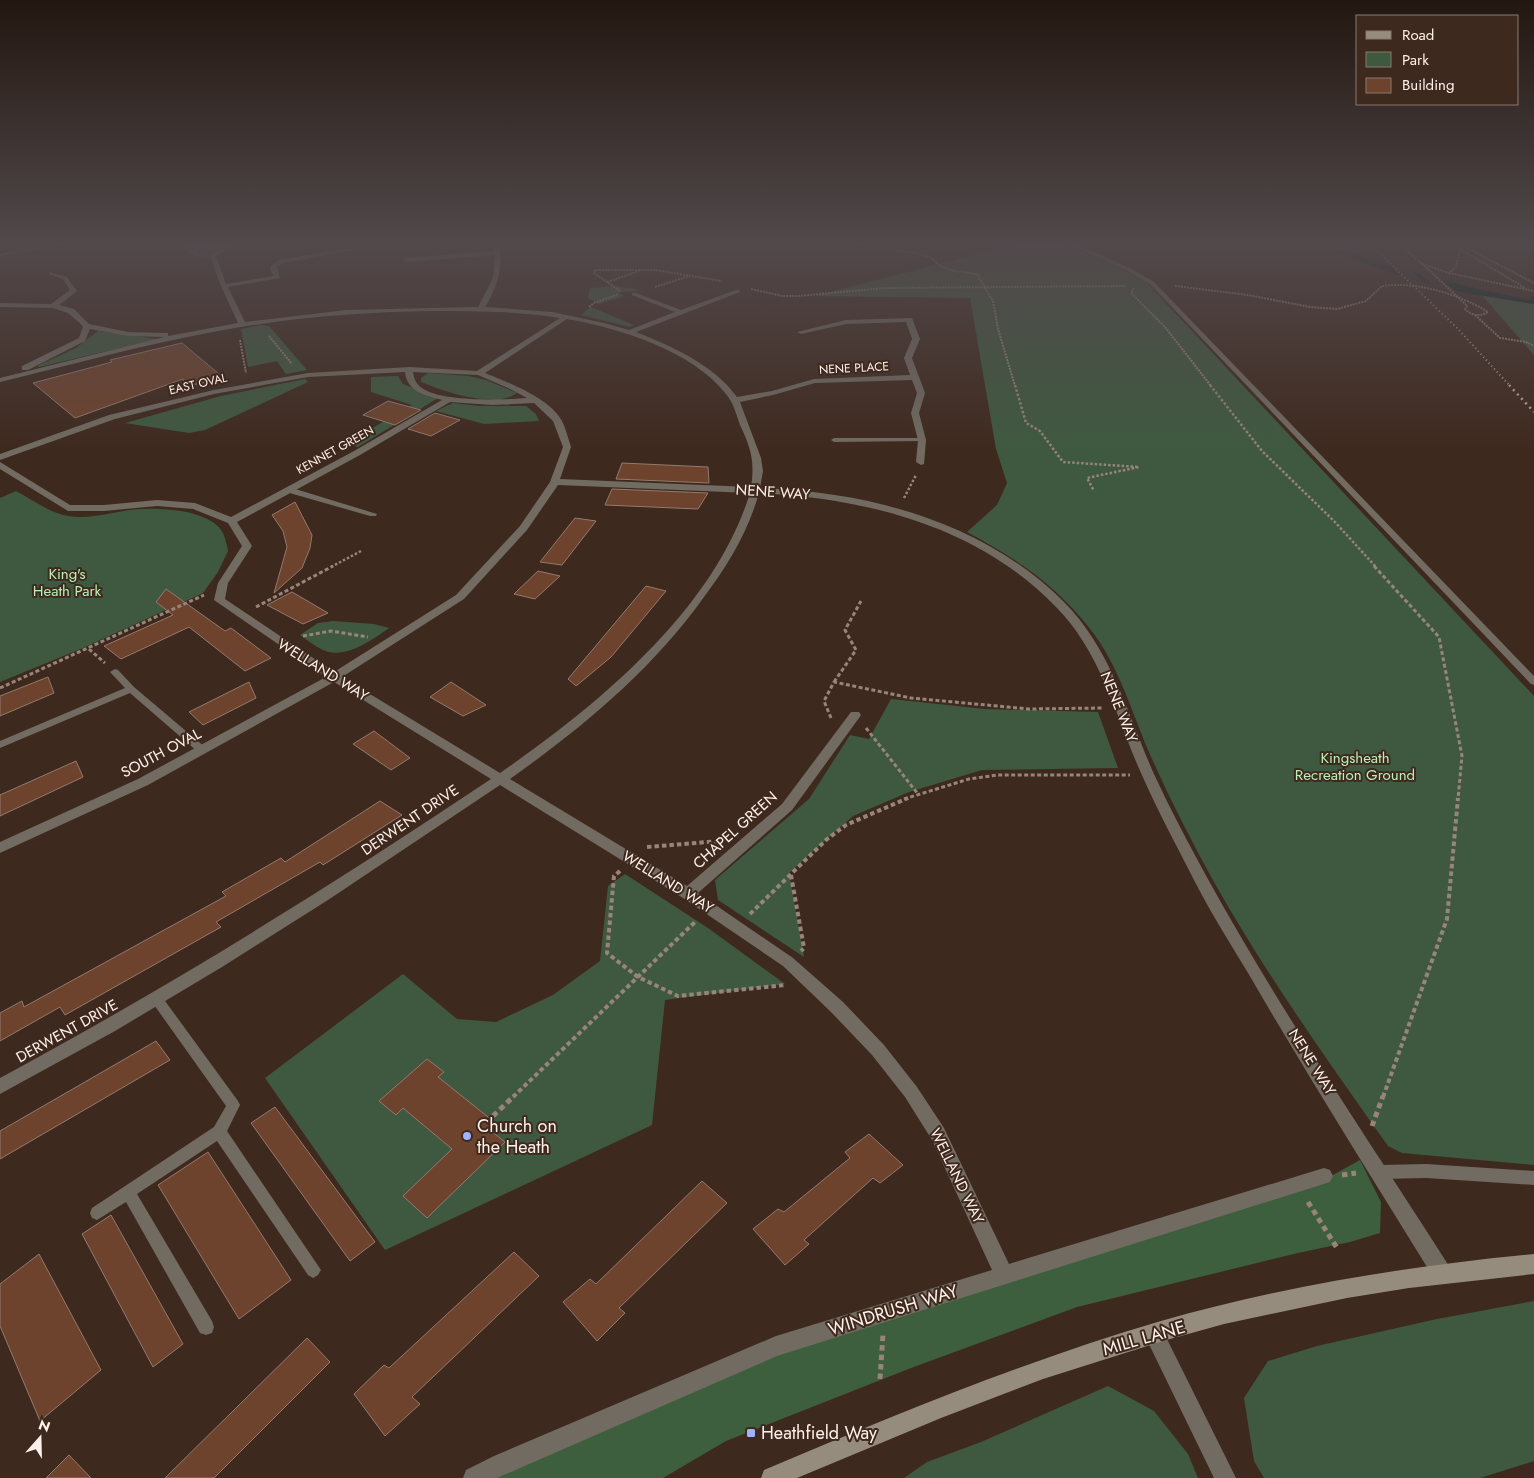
<svg xmlns="http://www.w3.org/2000/svg" width="1534" height="1478" font-family="Jost,sans-serif">
	<rect width="100%" height="100%" fill="#3e291e"/>
	<path fill="#3f5940" d="M181 244H228L211 254 210 258H205L182 246Z
		M1016 244H1065L1121 268 1147 283 1534 696V1165L1402 1153 1388 1146C1327 1060 1266 974 1214 882 1190 839 1168 795 1148 750 1131 709 1118 665 1091 630 1055 584 1017 559 967 532L997 505 1007 483 996 449 970 298 815 296Z
		M615 286 642 290C634 293 627 290 619 293L624 296 599 304 588 298 590 288Z
		M1480 293 1534 303V355Z
		M591 307 634 325 630 327 581 315Z
		M261 325 269 326 307 370 286 374 277 361 248 367 241 329Z
		M98 331 158 339 39 367 37 366 76 348Z
		M428 373 468 376 486 380 517 393C494 409 446 392 421 382V378Z
		M398 376 403 384 438 398 358 447 345 444 412 405 371 392V377Z
		M305 379 308 382 205 430 189 433 125 423 221 396Z
		M453 403 479 406H526L536 414 539 421 484 424 436 411Z
		M16 491C33 500 50 513 68 516 93 520 117 510 141 509 163 508 211 510 223 533 225 538 227 545 228 551L218 572 203 593 83 648 0 682V498Z
		M333 621 374 624 389 628C372 640 345 660 323 650 315 646 307 640 300 635L318 623Z
		M891 699 985 709 1098 712 1118 768 982 770 909 792 853 816 789 873 804 957 718 900 715 880 809 799 850 735 869 739Z
		M625 874 708 928 785 984 665 1000 652 1125 385 1250 265 1078 403 974 457 1019 496 1022 553 995 600 961 608 886Z
		M1534 1301V1461L1480 1478H1264L1254 1461 1244 1398 1268 1361 1317 1346 1437 1319Z
		M1108 1386 1154 1411 1188 1454 1198 1478H904L927 1462 981 1442Z"/>
	<path fill="#3d5f3d" d="M1360 1160 1381 1202 1380 1233 1350 1242 1298 1253 1077 1307 911 1368 726 1441 663 1478H493L783 1352 1315 1185Z"/>
	<path fill="#002122" d="M1316 244H1328L1386 265 1482 290 1531 300 1530 296 1534 297V304L1459 292 1396 275Z"/>
	<path fill="#3e291e" d="M1388 263 1408 268 1427 286 1404 280Z
		M1417 270 1437 275 1460 295 1436 289Z"/>
	<path fill="#6d432d" stroke="#947a6e" d="M182 343 225 379 186 386 183 379 75 418 33 383 112 362 110 360Z
		M388 401 421 410 395 425 363 415Z
		M435 413 460 420 431 436 408 429Z
		M622 463 708 467 709 483 616 479Z
		M612 489 708 493 698 509 605 505Z
		M295 502 312 535 310 548 302 568 274 593 287 547 283 531 272 515Z
		M575 518 596 521 562 565 540 562Z
		M538 571 560 576 535 599 514 594Z
		M646 586 666 591 611 657 576 686 568 679Z
		M166 589 225 631 231 628 271 658 245 671 189 627 121 659 104 646 173 615 156 602Z
		M292 592 328 613 303 624 267 605Z
		M48 677 54 693 0 716V696Z
		M249 682 256 698 203 725 189 712Z
		M451 682 486 705 463 716 430 697Z
		M374 731 410 758 391 770 353 744Z
		M76 761 83 777 0 816V795Z
		M380 801 402 815 323 865 320 862 216 922 221 927 65 1015 60 1007 0 1041V1013L22 1001 24 1007 226 896 222 892 281 858 285 862Z
		M156 1041 170 1060 0 1159V1131Z
		M427 1059 444 1072 438 1077 498 1125 491 1131 505 1142 427 1218 403 1196 452 1149 403 1108 396 1115 379 1101Z
		M275 1107 375 1242 350 1261 251 1123Z
		M869 1134 903 1165 880 1183 873 1178 804 1240 809 1244 785 1265 753 1229 778 1209 784 1212 850 1158 845 1152Z
		M208 1152 291 1280 239 1319 158 1185Z
		M702 1181 727 1203 619 1308 625 1313 597 1341 563 1302 590 1279 596 1284Z
		M111 1215 183 1344 153 1367 82 1234Z
		M514 1252 539 1276 412 1397 420 1404 385 1436 354 1394 384 1365 389 1368Z
		M39 1254 101 1370 40 1421 0 1326V1284Z
		M307 1338 330 1362 214 1478H165Z
		M69 1455 91 1478H46Z"/>
	<g fill="none" stroke-linecap="round" stroke-linejoin="round">
		<path stroke="#97847b" stroke-width="2" stroke-dasharray="2 1" stroke-linecap="butt" d="M181 244 180 246 199 256
			M858 244 915 253 930 257 940 266 954 271 977 274 993 301 998 329 1015 386
			M1399 244 1428 269
			M1460 244V249L1525 288
			M1461 245 1534 283
			M0 255 65 244
			M1420 263 1449 273 1456 267 1460 249 1452 244
			M1449 273 1534 291
			M607 282 639 271
			M1175 286 1248 295 1310 307 1337 309 1366 301 1382 286C1416 281 1459 294 1488 312 1480 317 1472 316 1465 309L1467 306 1465 304
			M655 287 689 276
			M1134 288 1131 293 1165 327 1211 386
			M751 289 782 296H798L884 288 1126 286
			M620 291 594 273 595 270H655L722 281
			M589 307 594 303 619 294
			M1475 315 1500 338 1526 342 1534 346
			M269 336 292 364
			M240 340 246 373"/>
		<path stroke="#97847b" stroke-width="2.5" stroke-dasharray="2.5 2" stroke-linecap="butt" d="M1015 385 1026 423 1040 431 1063 462 1139 467 1087 478 1094 491
			M1210 385 1262 451 1334 521 1376 567
			M904 498 916 475
			M331 567 361 551"/>
		<path stroke="#97847b" stroke-width="3" stroke-dasharray="4 2.5" stroke-linecap="butt" d="M1374 566 1439 637 1462 756 1458 799
			M256 607 333 566
			M303 636 331 631 368 637
			M89 649 105 663
			M834 682 856 650 845 630 861 601
			M0 688 204 595
			M831 718 824 701 834 682 911 698 1029 709 1102 708
			M866 728 918 794
			M904 799 969 779 998 775H1130"/>
		<path stroke="#97847b" stroke-width="4" stroke-dasharray="4.5 3" stroke-linecap="butt" d="M647 847 720 841
			M620 871 614 876 607 953 638 977 678 996 785 985
			M791 875 804 948 801 951
			M750 914 826 840 846 825 908 798
			M513 1097 696 921
			M1383 1097 1447 919 1458 798"/>
		<path stroke="#97847b" stroke-width="5" stroke-dasharray="5.5 4" stroke-linecap="butt" d="M493 1116 514 1096
			M1372 1126 1383 1096
			M1342 1175 1356 1173
			M1308 1202 1337 1248
			M880 1379 883 1334"/>
		<path fill="#716b61" fill-rule="evenodd" d="M1068 244H1075L1128 267 1154 282 1534 676V685L1531 684 1150 284 1124 269Z
			M922 438 925 440 924 441 834 442 831 440 834 438Z
			M286 488H292L377 514 376 516H370L286 492Z
			M115 669 118 670 134 687 206 748 207 750 206 752H198L130 693 0 748V741L125 688 110 672Z
			M156 993 160 994 238 1101 240 1105 227 1131 321 1270 318 1275 313 1278 308 1275 217 1141 137 1194 212 1321 214 1327 212 1333 206 1335 200 1333 126 1202 97 1220 92 1218 90 1213 92 1208 214 1127 226 1106 152 1002 150 998 152 994Z
			M1426 1164 1534 1171V1185L1426 1178 1381 1179 1376 1177 1374 1172 1376 1167 1381 1165Z"/>
		<path fill="#716b61" fill-rule="evenodd" d="M227 244H236L216 256 226 284 274 276 271 271V266L279 260 350 248 353 250 283 263 277 267 280 278 228 287 245 322 346 310 478 307 493 278 495 255 406 262 403 260 406 258 494 251 493 244H499C503 268 498 286 485 307L552 312 604 323 629 330 675 312 632 295V293H636L681 310 736 290H740V292L636 332C673 347 713 364 737 397L772 391 814 379 910 375 904 358 912 339 906 322 846 324 801 334 797 332 846 320 912 318 920 339 912 358 925 393 919 413 926 440 924 464 921 465 916 462 918 440 911 413 917 393 912 380 815 383 773 395 740 402 761 458 763 471 760 488C870 492 984 522 1064 602 1110 648 1128 714 1153 772 1170 809 1190 846 1209 881 1282 1013 1368 1139 1449 1266L1452 1273 1449 1280 1442 1283 1435 1280C1373 1179 1310 1080 1251 978 1232 946 1212 915 1195 882 1177 846 1157 810 1141 773 1116 717 1101 652 1056 607 979 527 867 498 759 493 748 532 728 565 704 597 651 671 583 727 510 779L687 886 782 804 851 712H859L861 715 859 718 792 810 698 893 793 958 843 1002 884 1045 917 1087 944 1128 1009 1264 1324 1168 1330 1170 1333 1176 1330 1182 777 1356 497 1478H463L466 1470 494 1456 776 1336 992 1270 932 1140 905 1097 872 1055 831 1012 783 966 683 898 500 785 328 900 222 967 115 1031 0 1094V1078C169 987 331 886 491 779L334 682 148 785 0 853V842L138 779 326 677 214 600 218 583 242 546 228 523 193 509 157 506 104 511H68L0 469V462L70 505H104L157 500 195 503 231 517 354 451 442 400C425 395 407 392 405 372L308 377 214 394 115 419 0 460V454L109 415 214 390 308 373 409 367 477 371 560 318C517 311 474 311 431 311 358 312 285 318 213 332 141 345 71 365 0 382V378L164 337 128 336 90 329 85 341 28 370H22V366L79 338 83 326 68 313 53 308 0 307V303L51 304 70 290 63 279 49 274V272L67 277 77 291 59 305 74 309 89 324 128 332 165 333H168V336L238 323 221 286 210 256ZM567 319C619 328 693 351 726 394 734 404 736 414 740 425 751 448 755 462 751 487L560 479 571 447C568 438 566 429 562 421 550 398 507 382 485 373ZM413 372 478 375 508 388 527 398C504 400 440 402 422 388 416 384 414 379 413 372ZM450 402 492 405 534 403 553 421 563 447 550 482 520 526 456 595 334 672 225 599 228 583 252 546 237 522 360 455ZM558 485 750 493C714 610 597 706 500 773L342 677 464 599 527 530Z
			M1154 1324 1161 1327 1236 1478H1214L1144 1334 1147 1327Z"/>
		<path fill="#968c7d" fill-rule="evenodd" d="M1534 1254V1274L1409 1288 1347 1298 1224 1324 1163 1341 1043 1379 941 1418 797 1478H761L764 1470C894 1415 1025 1361 1161 1321 1283 1286 1408 1266 1534 1254Z"/>
		<path stroke="#bfaea6" stroke-width="2" stroke-dasharray="1 3" stroke-linecap="butt" d="M1370 244 1457 328 1510 386"/>
		<path stroke="#bfaea6" stroke-width="2.5" stroke-dasharray="2 4" stroke-linecap="butt" d="M1509 385 1534 412"/>
		<path stroke="#97847b" stroke-width="2" stroke-dasharray="2 1" stroke-linecap="butt" d="M1428 269 1465 304"/>
	</g>
	<linearGradient id="sky" x2="0" y2="1"><stop stop-color="#221710"/><stop offset="0.54" stop-color="#52494c"/><stop offset="1" stop-color="#52494c" stop-opacity="0"/></linearGradient>
	<rect width="1534" height="451" fill="url(#sky)"/>
	<g fill="#9db4fd" stroke="#3e291e" stroke-width="2">
		<circle cx="467" cy="1136" r="5"/>
		<rect x="746" y="1428" width="10" height="10" rx="2.5"/>
	</g>
	<g text-anchor="middle" stroke-width="4" stroke-linejoin="round" paint-order="stroke">
		<g font-size="12" fill="#fff0e9" stroke="#3e291e">
			<text transform="translate(854 368) rotate(-3)" y="4">NENE PLACE</text>
			<text transform="translate(198 384) rotate(-13)" y="4">EAST OVAL</text>
			<text transform="translate(335 450) rotate(-29)" y="4">KENNET GREEN</text>
		</g>
		<g font-size="15" fill="#fff0e9" stroke="#3e291e">
			<text transform="translate(773 492) rotate(4)" y="5">NENE WAY</text>
			<text transform="translate(323 670) rotate(32)" y="5">WELLAND WAY</text>
			<text transform="translate(1119 707) rotate(68)" y="5">NENE WAY</text>
			<text transform="translate(161 753) rotate(-28)" y="5">SOUTH OVAL</text>
			<text transform="translate(410 820) rotate(-34)" y="5">DERWENT DRIVE</text>
			<text transform="translate(735 830) rotate(-42)" y="5">CHAPEL GREEN</text>
			<text transform="translate(668 882) rotate(32)" y="5">WELLAND WAY</text>
			<text transform="translate(67 1031) rotate(-29)" y="5">DERWENT DRIVE</text>
			<text transform="translate(1312 1062) rotate(58)" y="5">NENE WAY</text>
			<text transform="translate(957 1176) rotate(64)" y="5">WELLAND WAY</text>
		</g>
		<g font-size="15" fill="#b7f1b7" stroke="#3e291e">
			<text x="67" y="579">King's<tspan x="67" dy="17">Heath Park</tspan></text>
			<text x="1355" y="763">Kingsheath<tspan x="1355" dy="17">Recreation Ground</tspan></text>
		</g>
		<g font-size="18" fill="#fff0e9" stroke="#3e291e" text-anchor="start">
			<text x="477" y="1132">Church on<tspan x="477" dy="21">the Heath</tspan></text>
			<text x="761" y="1439">Heathfield Way</text>
		</g>
		<g font-size="18" fill="#fff0e9" stroke="#3e291e">
			<text transform="translate(893 1310) rotate(-17)" y="6">WINDRUSH WAY</text>
			<text transform="translate(1144 1338) rotate(-16)" y="6">MILL LANE</text>
		</g>
	</g>
	<rect x="1356" y="15" width="162" height="90" fill="#3e291e" stroke="#8b796f"/>
	<rect x="1366" y="31" width="25" height="8" fill="#968c7d" stroke="#8b796f"/>
	<text x="1402" y="40" font-size="15" fill="#fff0e9">Road</text>
	<rect x="1366" y="52" width="25" height="15" fill="#3f5940" stroke="#8b796f"/>
	<text x="1402" y="65" font-size="15" fill="#fff0e9">Park</text>
	<rect x="1366" y="78" width="25" height="15" fill="#6d432d" stroke="#8b796f"/>
	<text x="1402" y="90" font-size="15" fill="#fff0e9">Building</text>
	<g transform="translate(40 1438) rotate(20)" stroke="#3e291e" stroke-width="4" paint-order="stroke">
	<path d="M0-4L9 19L0 12L-9 19Z" fill="#fff0e9"/>
	<text y="-8" font-size="14" font-weight="bold" text-anchor="middle" fill="#fff0e9">N</text>
	</g>
</svg>
